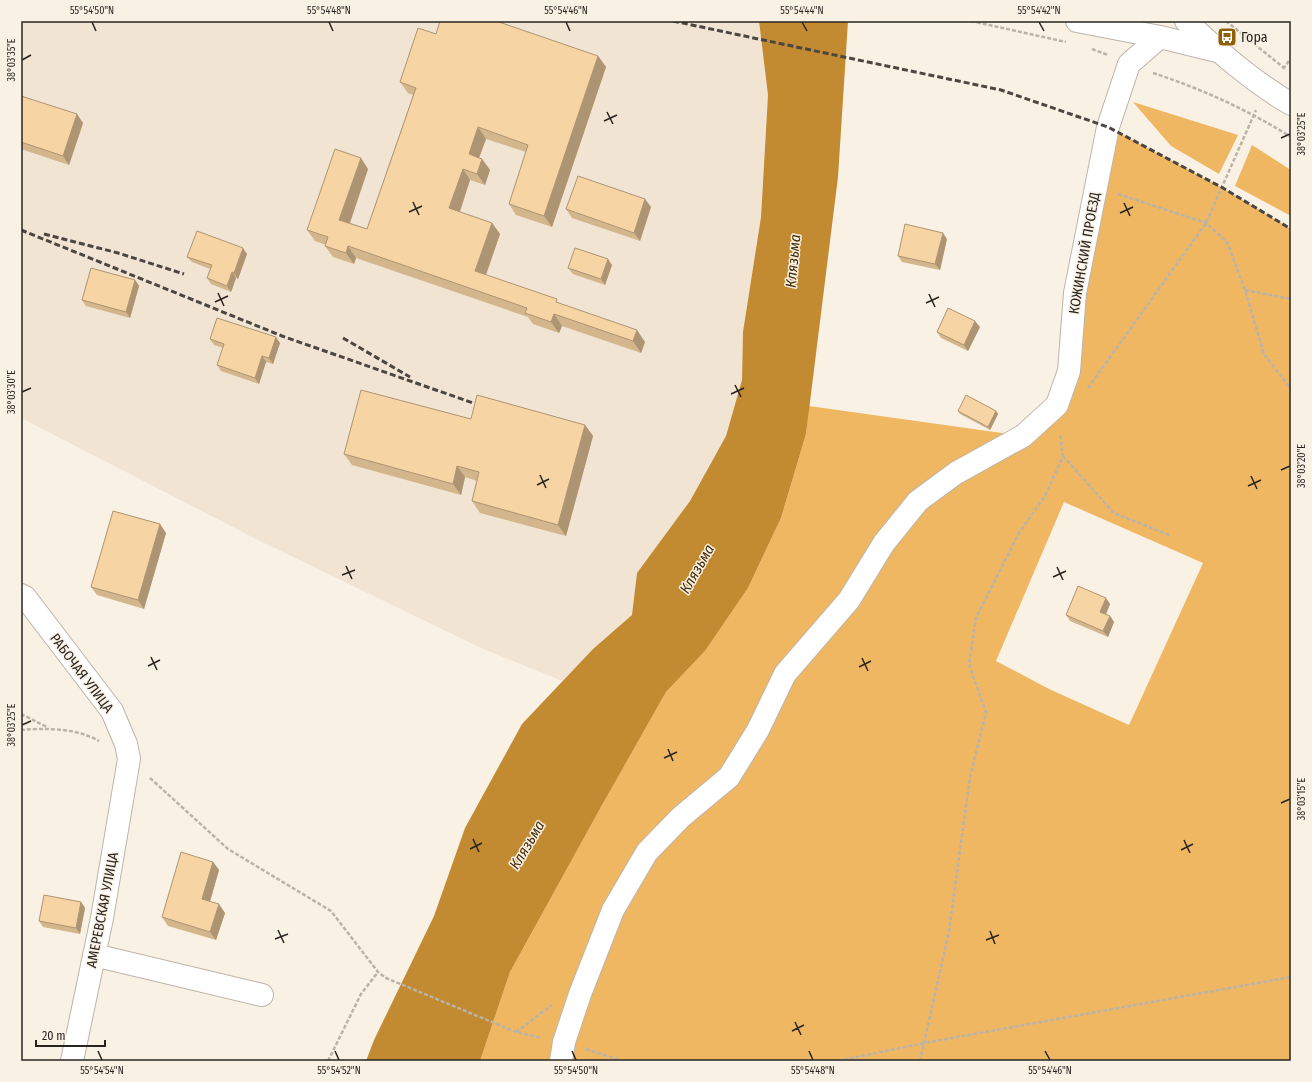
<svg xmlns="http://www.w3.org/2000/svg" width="1312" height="1082" font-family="'Fira Sans Condensed',sans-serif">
	<rect width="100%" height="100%" fill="#faf1e5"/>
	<path fill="#f1e4d2" d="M21 21H759L768 95 761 217 743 332 742 380 726 436 690 501 637 573 632 615 593 649 562 681 481 648 260 541 21 418Z"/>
	<path fill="#f0b763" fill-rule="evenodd" d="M1133 102 1238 135 1219 174 1171 146Z
		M1108 127 1223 188 1291 229V1061H480L510 972 601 807 666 692 705 651 748 588 781 518 806 434 809 406 1023 436 1057 405ZM1064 502 1203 563 1129 725 1049 689 996 661Z
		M1252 145 1291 170V216L1235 186Z"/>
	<path fill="#c28a31" d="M759 21H848L838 177 806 434 781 518 748 588 705 651 666 692 601 807 510 972 480 1061H366L374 1040 434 916 465 828 522 724 593 649 632 615 637 573 690 501 726 436 742 380 743 332 761 217 768 95Z"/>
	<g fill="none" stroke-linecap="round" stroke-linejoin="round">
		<g stroke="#bdb4a9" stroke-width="24">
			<path id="minor" d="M1077 21 1160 37 1217 51
				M21 595 25 597 112 711 126 744 129 759 102 918 72 1061
				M94 955 262 995
				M561 1061 564 1042 580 994 613 910 647 852 681 817 729 777 758 730 785 674 849 600 884 543 918 501 956 473 1023 436 1057 405 1069 371 1075 293 1108 127 1129 64 1160 37"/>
		</g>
		<g stroke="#bdb4a9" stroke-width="24">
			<path id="major" d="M1186 21C1219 52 1252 81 1291 104"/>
		</g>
		<path stroke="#bab3a9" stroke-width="2.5" stroke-dasharray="4 2" stroke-linecap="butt" d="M971 21 1066 42
			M1226 21 1284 68
			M1092 49 1108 55
			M1283 69 1291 58
			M1153 73C1202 89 1248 110 1291 137
			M1118 194 1206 223 1227 242 1245 290 1264 354 1291 389
			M1245 290 1291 299
			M1088 388 1206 223 1256 110
			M1063 456 1114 513 1169 535
			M21 714 47 727
			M21 730C46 728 77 728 99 741
			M150 778 228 849 331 911 378 972 386 978 516 1032 542 1038
			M516 1032 552 1005
			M586 1049 623 1061
			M328 1061 361 994 378 972
			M838 1061 924 1043 1291 977
			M920 1061 949 931 970 777 986 713 969 664 976 618 1019 533 1045 496 1063 456 1060 434"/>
		<use href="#minor" stroke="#fff" stroke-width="22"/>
		<use href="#major" stroke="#fff" stroke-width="22"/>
		<path stroke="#4b4641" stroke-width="3" stroke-dasharray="6 3" stroke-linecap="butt" d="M673 21 1001 90 1108 127 1223 188 1291 229
			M21 230 282 336 473 403
			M44 234 118 253 184 274
			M343 338 410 377"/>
	</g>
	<path fill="#d4b68d" d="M436 34 598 56 606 67 552 227 516 215 509 204 526 152 486 139 479 158 482 159 490 170 485 185 470 180 460 212 492 223 500 234 486 275 560 304 645 342 641 353 562 326 559 333 533 324 528 317 356 258 354 264 333 257 325 246 326 245 315 241 307 230 368 169 350 223 367 229 413 95 408 93 400 82Z
		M21 96 83 123 69 165 21 149Z
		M651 207 640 241 572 218 566 209Z
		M947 239 940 270 902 262 898 256Z
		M247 254 238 279 236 278 231 292 211 284 207 278 210 269 192 262 187 257Z
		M612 265 605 285 573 274 568 268Z
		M135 280 139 286 130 318 86 306 82 300Z
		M980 327 968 351 941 338 937 332Z
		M210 339 280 343 273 364 266 362 259 384 221 371 217 365 223 348 214 345Z
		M958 411H996L998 414 990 430 960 414Z
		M471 419 585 425 593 436 566 536 480 513 472 501 477 481 465 477 461 495 352 465 344 454Z
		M166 533 144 609 97 595 91 587Z
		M1110 604 1106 615 1110 616 1114 622 1108 637 1070 621 1066 615Z
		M213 862 219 870 210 902 225 913 216 940 168 926 162 917Z
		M81 902 85 908 80 934 43 927 39 921Z"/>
	<path fill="#ad9473" d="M598 56 606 67 552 227 544 216Z
		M77 114 83 123 69 165 63 156Z
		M478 127 486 139 476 166 469 154Z
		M361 158 368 169 347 231 339 220Z
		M482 159 490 170 485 185 477 174Z
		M463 169 470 180 457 220 449 208Z
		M645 199 651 207 640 241 634 233Z
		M492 223 500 234 483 283 475 271Z
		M943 233 947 239 940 270 935 264Z
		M348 246 356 258 354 264 346 253Z
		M243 248 247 254 238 279 234 273Z
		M608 259 612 265 605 285 601 279Z
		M232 272 236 278 231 292 227 286Z
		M135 280 139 286 130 318 126 312Z
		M554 314 562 326 559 333 551 322Z
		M975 321 980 327 968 351 964 345Z
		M637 330 645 342 641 353 633 341Z
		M276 337 280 343 273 364 269 358Z
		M262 356 266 362 259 384 255 378Z
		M996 411 998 414 990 430 988 427Z
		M585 425 593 436 566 536 558 525Z
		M457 466 465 477 461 495 453 484Z
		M160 524 166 533 144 609 138 600Z
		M1106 598 1110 604 1104 618 1100 612Z
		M1110 616 1114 622 1108 637 1103 631Z
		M213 862 219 870 208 908 202 899Z
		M81 902 85 908 80 934 76 928Z
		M219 904 225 913 216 940 210 932Z"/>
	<path fill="#f7d4a4" stroke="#ad9473" d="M440 21H496L598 56 544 216 509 204 528 145 478 127 469 154 482 159 477 174 463 169 449 208 492 223 475 271 557 299 556 302 637 330 633 341 554 314 551 322 525 313 527 308 348 246 346 253 325 246 328 237 307 230 335 149 361 158 339 220 367 229 416 88 400 82 418 28 436 34Z
		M21 96 77 114 63 156 21 142Z
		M578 176 645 199 634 233 566 209Z
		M905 224 943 233 935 264 898 256Z
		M197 231 243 248 234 273 232 272 227 286 207 278 212 265 187 257Z
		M575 248 608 259 601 279 568 268Z
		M91 268 135 280 126 312 82 300Z
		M948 308 975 321 964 345 937 332Z
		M217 318 276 337 269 358 262 356 255 378 217 365 224 344 210 339Z
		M361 390 471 419 477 395 585 425 558 525 472 501 479 472 457 466 453 484 344 454Z
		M966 395 996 411 988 427 958 411Z
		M113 511 160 524 138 600 91 587Z
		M1078 586 1106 598 1100 612 1110 616 1103 631 1066 615Z
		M181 852 213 862 202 899 219 904 210 932 162 917Z
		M44 895 81 902 76 928 39 921Z"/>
	<path fill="none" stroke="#272420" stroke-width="1.5" d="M92 22 96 31M329 22 333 31M566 22 570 31M802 22 807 31M1039 22 1044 31M22 60 31 55M607 112 613 124M604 121 617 115M1281 138 1290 134M413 202 419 215M1124 203 1130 216M409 212 422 206M1120 213 1133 207M218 293 224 306M929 294 935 307M215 302 228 296M926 303 939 297M735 385 741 397M22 392 31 388M731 394 744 388M1281 470 1290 466M540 475 546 488M1251 476 1257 489M537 485 549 479M1248 486 1261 480M346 566 352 579M1057 567 1063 580M342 575 355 570M1053 577 1066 571M151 657 157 670M862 658 868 671M148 666 160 660M859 667 871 661M22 725 31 721M668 749 673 761M664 758 677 752M1281 803 1290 799M473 839 479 852M1184 840 1190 853M470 849 482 843M1181 850 1193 844M278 930 284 943M990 931 995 944M275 939 288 934M986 940 999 935M795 1022 801 1035M792 1031 804 1025M98 1051 102 1060M335 1051 339 1060M572 1051 576 1060M809 1051 813 1060M1045 1051 1050 1060"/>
	<defs>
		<g id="bus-square" transform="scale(1)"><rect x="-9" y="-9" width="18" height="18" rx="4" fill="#8e6109" stroke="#faf1e5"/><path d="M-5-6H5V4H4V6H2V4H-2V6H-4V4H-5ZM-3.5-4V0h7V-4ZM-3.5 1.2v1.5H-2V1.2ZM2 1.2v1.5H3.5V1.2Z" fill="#fff"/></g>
	</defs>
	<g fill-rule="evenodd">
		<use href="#bus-square" x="1227" y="37"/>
	</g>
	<g text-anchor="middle" stroke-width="3" stroke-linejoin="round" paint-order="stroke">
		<g font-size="14" fill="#272420" stroke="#faf1e5" text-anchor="start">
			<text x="1241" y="42">Гора</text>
		</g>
		<g font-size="14" fill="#272420" stroke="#faf1e5">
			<text transform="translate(1084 253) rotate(-80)" y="5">КОЖИНСКИЙ ПРОЕЗД</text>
			<text transform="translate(82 673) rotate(53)" y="5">РАБОЧАЯ УЛИЦА</text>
			<text transform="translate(102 910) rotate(-79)" y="5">АМЕРЕВСКАЯ УЛИЦА</text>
		</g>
		<g font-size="15" font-style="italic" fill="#422b04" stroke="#faf1e5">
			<text transform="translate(793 261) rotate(-85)" y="5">Клязьма</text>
			<text transform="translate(697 569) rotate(-60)" y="5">Клязьма</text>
			<text transform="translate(527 845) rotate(-59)" y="5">Клязьма</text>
		</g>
	</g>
	<rect width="1312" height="1082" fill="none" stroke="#faf1e5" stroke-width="44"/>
	<path d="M36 1040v6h69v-6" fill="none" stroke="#272420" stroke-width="2"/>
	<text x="42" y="1040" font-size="12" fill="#272420" stroke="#faf1e5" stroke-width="3" paint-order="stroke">20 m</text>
	<rect x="22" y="22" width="1268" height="1038" fill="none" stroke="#272420" stroke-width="1.5"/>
	<g font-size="10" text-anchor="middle" fill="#272420">
		<text x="92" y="14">55°54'50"N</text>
		<text x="329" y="14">55°54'48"N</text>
		<text x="566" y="14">55°54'46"N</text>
		<text x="802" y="14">55°54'44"N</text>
		<text x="1039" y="14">55°54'42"N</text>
		<text transform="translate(11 60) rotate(-90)" y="4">38°03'35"E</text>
		<text transform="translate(1301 134) rotate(-90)" y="4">38°03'25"E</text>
		<text transform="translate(11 392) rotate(-90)" y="4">38°03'30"E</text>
		<text transform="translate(1301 466) rotate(-90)" y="4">38°03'20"E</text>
		<text transform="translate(11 725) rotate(-90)" y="4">38°03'25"E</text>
		<text transform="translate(1301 799) rotate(-90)" y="4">38°03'15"E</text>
		<text x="102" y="1074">55°54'54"N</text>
		<text x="339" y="1074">55°54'52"N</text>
		<text x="576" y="1074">55°54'50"N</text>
		<text x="813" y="1074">55°54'48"N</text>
		<text x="1050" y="1074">55°54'46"N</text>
	</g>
</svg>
